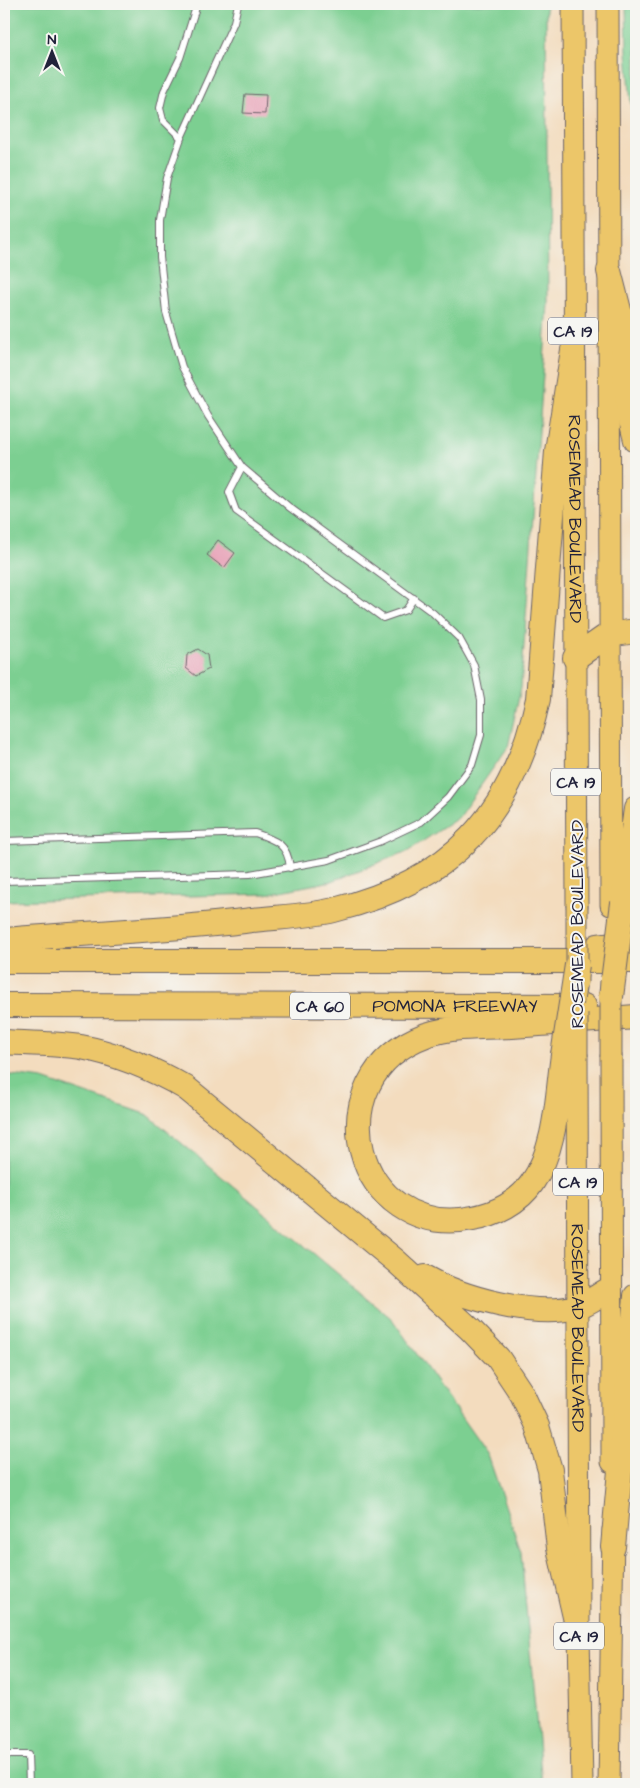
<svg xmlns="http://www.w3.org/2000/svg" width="640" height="1788" font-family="'Architects Daughter',sans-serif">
	<rect width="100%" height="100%" fill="#f6f6f2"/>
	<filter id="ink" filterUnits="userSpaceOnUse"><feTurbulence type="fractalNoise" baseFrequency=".02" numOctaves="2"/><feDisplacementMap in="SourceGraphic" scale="10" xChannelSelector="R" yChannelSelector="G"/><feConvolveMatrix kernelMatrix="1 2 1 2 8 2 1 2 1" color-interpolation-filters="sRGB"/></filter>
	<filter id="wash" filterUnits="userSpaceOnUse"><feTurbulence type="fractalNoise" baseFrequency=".0096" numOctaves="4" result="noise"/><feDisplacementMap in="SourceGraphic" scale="20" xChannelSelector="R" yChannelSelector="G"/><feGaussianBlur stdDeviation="1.12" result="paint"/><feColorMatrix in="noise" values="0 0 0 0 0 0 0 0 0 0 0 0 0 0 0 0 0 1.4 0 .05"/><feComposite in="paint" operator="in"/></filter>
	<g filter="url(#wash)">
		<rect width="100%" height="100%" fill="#f3dcbe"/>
		<path fill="#7ccf91" stroke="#4f7866" d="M4 4H546L548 304 521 688 508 747 458 818 408 851 332 881 266 894 4 901Z
			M626 4H636V171L627 52Z
			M4 1074 43 1079 148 1115 392 1319 488 1455 521 1552 542 1784H4Z"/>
		<g id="blocks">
			<path fill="#e7a0b6" d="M245 94 266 95 265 114 243 113Z
				M218 540 235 553 224 568 207 555Z
				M198 649 207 655 209 669 196 676 186 668 187 655Z"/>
		</g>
	</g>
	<g filter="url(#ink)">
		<use href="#blocks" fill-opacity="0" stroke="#6b6369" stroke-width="1"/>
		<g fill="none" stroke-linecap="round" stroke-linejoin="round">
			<g stroke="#6b6369" stroke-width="8">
				<path id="service" d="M181 138 163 120 160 108 164 91 180 58 197 4
					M242 467 229 492 236 511 383 618 406 610 414 598
					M4 841 255 833C276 840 288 844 290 868
					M4 881 250 874 329 860 381 841 421 822 448 797 472 765 481 735V700L474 665 459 638 433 613 289 507 242 467 208 416 182 367 166 312 160 257V220L167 178 181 138 234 22 238 4
					M4 1755H28L29 1784"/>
			</g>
			<g stroke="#6b6369" stroke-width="23">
				<g id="primary">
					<path id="s1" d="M573 4 577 905"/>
					<path d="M608 4 611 905"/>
					<path id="s2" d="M577 1056 579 1634 582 1784"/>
					<path d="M611 1057 612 1462"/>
					<path d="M609 1784 613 1530"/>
				</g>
			</g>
			<g stroke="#6b6369" stroke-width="26">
				<g id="motorway">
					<path d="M609 271 622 322 626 387 630 416 636 440"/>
					<path d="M575 658 608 635 636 631"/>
					<path d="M623 903 636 809"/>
					<path d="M4 940C84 933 165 930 244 921 274 917 306 917 334 910 451 881 513 816 538 699L557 451 573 350"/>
					<path d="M598 946 636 941"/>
					<path d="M4 961H636"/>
					<path id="s3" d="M4 1005 584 1006"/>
					<path d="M4 1042C29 1044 56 1043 81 1047 119 1054 153 1069 186 1088L397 1262 470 1329 498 1358 522 1394 537 1426 550 1470 559 1548 579 1634"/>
					<path d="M563 1055C557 1096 557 1147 532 1183 519 1202 496 1214 473 1218 354 1242 312 1077 426 1035 452 1026 484 1027 512 1026 553 1023 595 1020 636 1017"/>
					<path d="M425 1277C461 1298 535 1318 576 1307 588 1304 600 1294 610 1289"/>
					<path d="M613 1547 636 1296"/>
				</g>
			</g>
			<use href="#service" stroke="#fff" stroke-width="6"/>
			<use href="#primary" stroke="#ecc669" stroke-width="21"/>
			<use href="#motorway" stroke="#ecc669" stroke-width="24"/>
			<g stroke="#6b6369" stroke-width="23" stroke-linecap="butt">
				<path id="primary-bridge" d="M577 905V982
					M611 980V1057
					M577 1013V1056"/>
			</g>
			<g stroke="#6b6369" stroke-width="26" stroke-linecap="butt">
				<path id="motorway-bridge" d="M611 997 623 903
					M563 1055 577 965"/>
			</g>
			<use href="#primary-bridge" stroke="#ecc669" stroke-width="21"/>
			<use href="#motorway-bridge" stroke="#ecc669" stroke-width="24"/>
		</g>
	</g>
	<g text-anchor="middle" stroke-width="4" stroke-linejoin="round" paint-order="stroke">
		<g fill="#f6f6f2" stroke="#626272" stroke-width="1">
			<rect x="548" y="317.5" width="50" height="27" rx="4"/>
			<rect x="551" y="768.5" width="50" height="27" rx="4"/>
			<rect x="290" y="992.5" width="60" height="27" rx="4"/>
			<rect x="553" y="1168.5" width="50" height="27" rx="4"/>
			<rect x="554" y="1622.5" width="50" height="27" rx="4"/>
		</g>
		<g font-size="16" font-weight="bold" fill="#22223b">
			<text x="573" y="337">CA 19</text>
			<text x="576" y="788">CA 19</text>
			<text x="320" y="1012">CA 60</text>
			<text x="578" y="1188">CA 19</text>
			<text x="579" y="1642">CA 19</text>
		</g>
		<g font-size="18" fill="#22223b" stroke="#f6f6f2">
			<text dy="6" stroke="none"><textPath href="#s1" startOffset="515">ROSEMEAD BOULEVARD</textPath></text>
			<text transform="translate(577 924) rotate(-90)" y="6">ROSEMEAD BOULEVARD</text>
			<text dy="6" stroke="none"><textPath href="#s3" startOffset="451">POMONA FREEWAY</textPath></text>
			<text dy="6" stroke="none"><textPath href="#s2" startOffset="272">ROSEMEAD BOULEVARD</textPath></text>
		</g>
	</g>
	<rect width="640" height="1788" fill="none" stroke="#f6f6f2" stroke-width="20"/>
	<g transform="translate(52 52)" stroke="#f6f6f2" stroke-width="4" paint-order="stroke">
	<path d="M0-4L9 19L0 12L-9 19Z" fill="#22223b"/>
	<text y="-8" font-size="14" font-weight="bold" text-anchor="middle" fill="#22223b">N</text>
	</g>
</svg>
